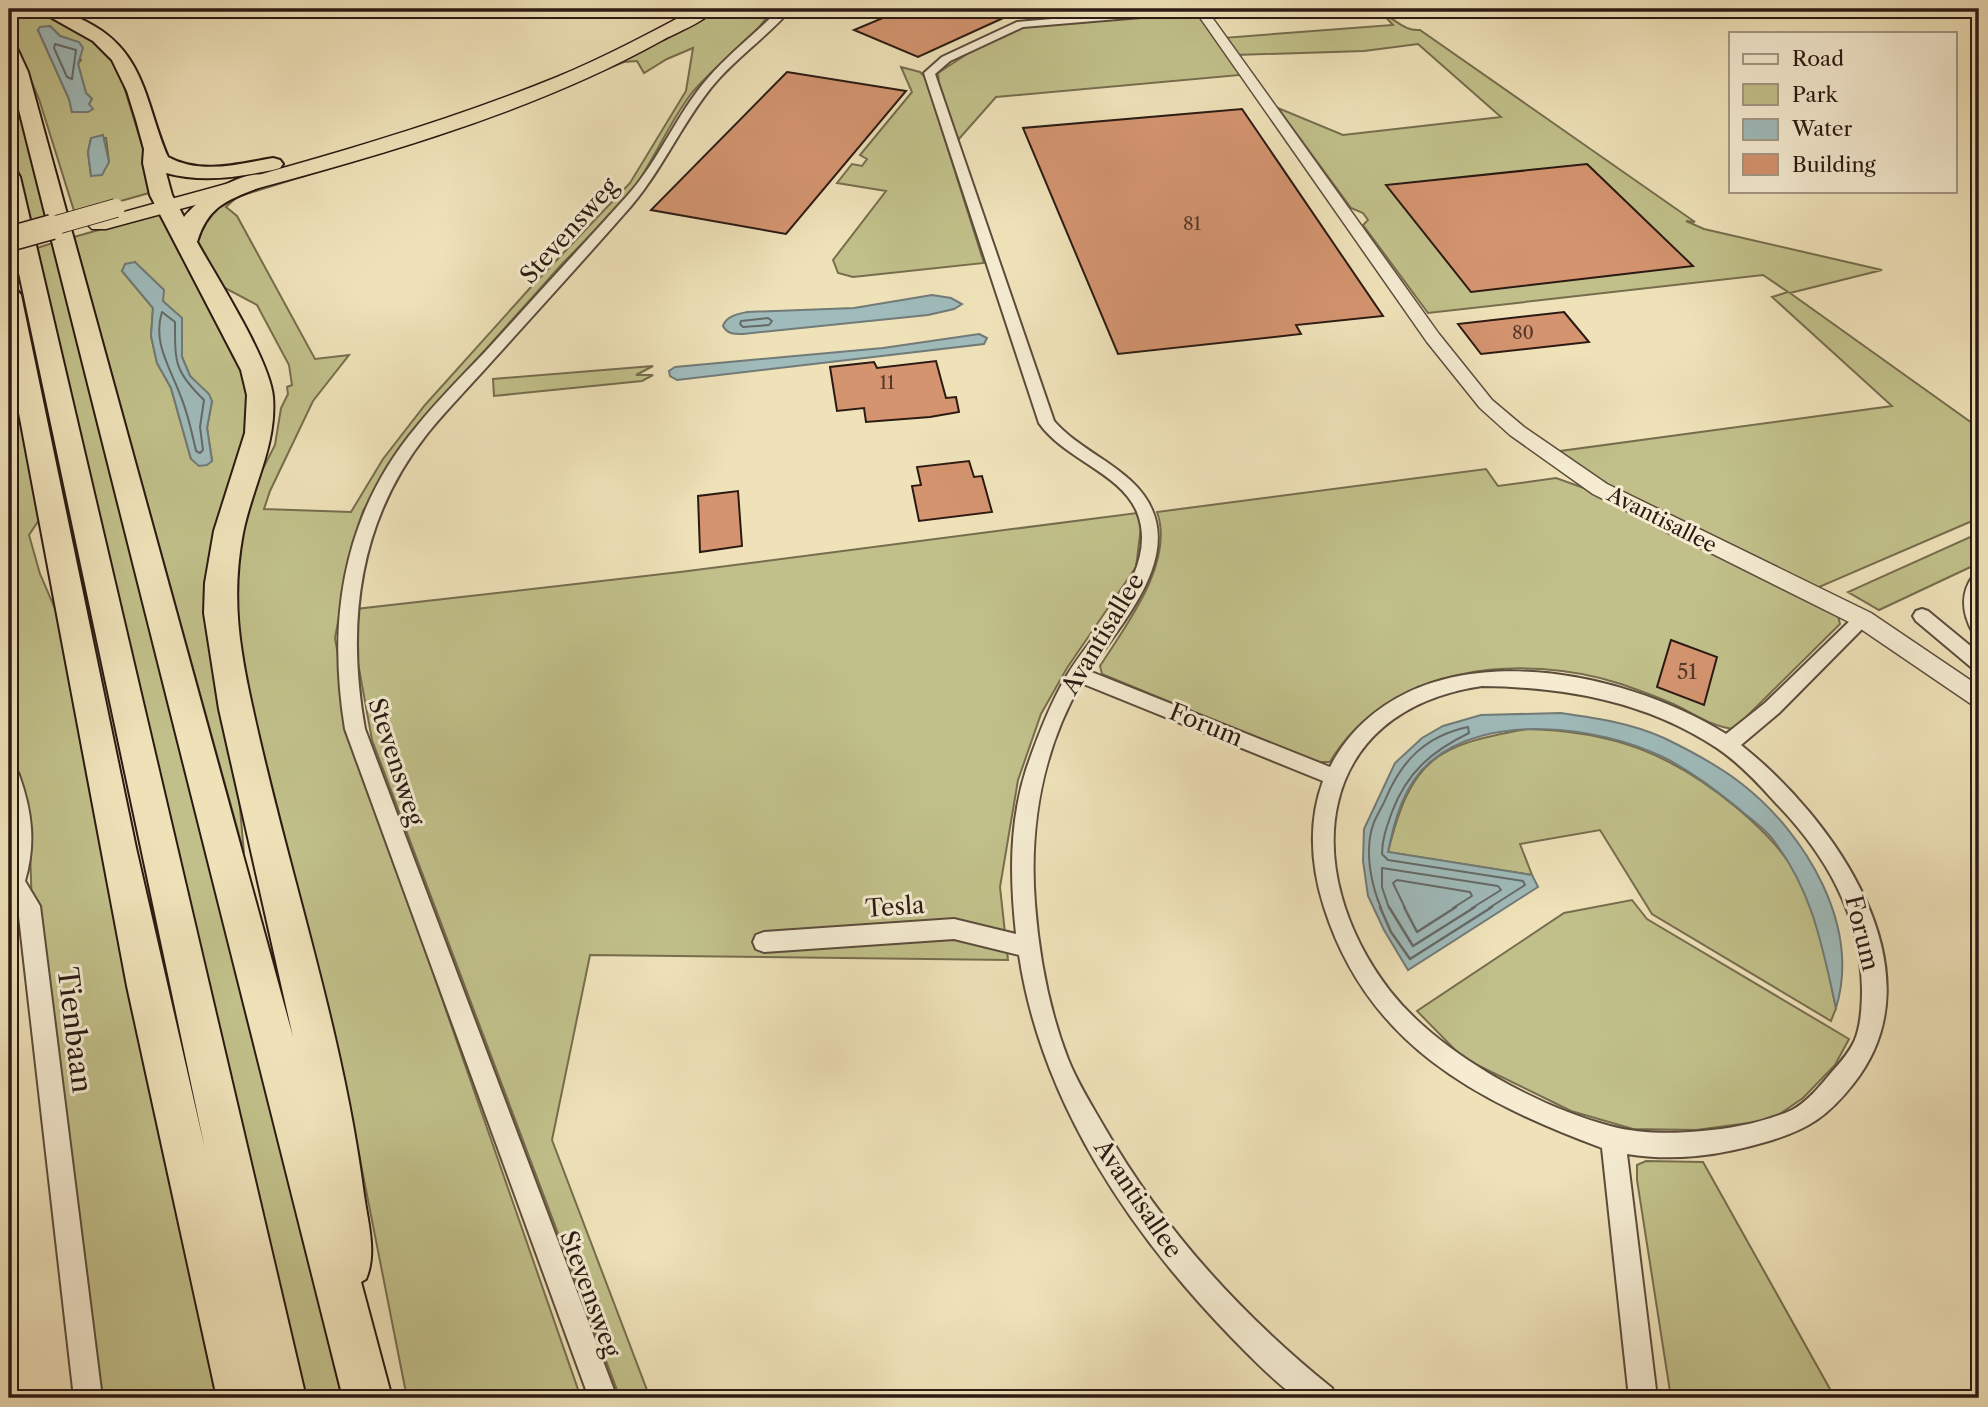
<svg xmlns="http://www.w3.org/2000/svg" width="1988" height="1407" font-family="'Libre Caslon Text',serif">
	<rect width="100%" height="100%" fill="#efe2b9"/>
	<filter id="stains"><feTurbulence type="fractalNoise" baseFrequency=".00286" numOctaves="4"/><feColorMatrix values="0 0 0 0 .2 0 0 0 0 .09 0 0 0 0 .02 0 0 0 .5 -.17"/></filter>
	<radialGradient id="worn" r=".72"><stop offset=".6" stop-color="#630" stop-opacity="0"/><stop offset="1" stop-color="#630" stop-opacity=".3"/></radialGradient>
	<path fill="#c1c08a" stroke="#766d4e" stroke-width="2" fill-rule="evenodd" d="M9 9C16 9 24 8 31 9 56 13 104 43 117 64L156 191 75 214 39 99 9 29ZM50 26 60 36 72 40 81 60 78 64 86 93 92 99 89 104 72 112 69 99 38 30ZM91 138H106L109 162 91 176 88 152Z
		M720 9H772C758 36 713 66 691 94 666 127 652 166 626 199L562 264 462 376 393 459 363 511 352 545 335 638 353 743 581 1398H407L351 1114 259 756 231 599 247 500 275 445 281 408 288 394 287 387 292 385 289 365 257 305 223 287 195 236V229L225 198 629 56ZM693 48 686 91 630 183 531 287 425 405 383 459 351 512 264 509 270 491 313 401 349 355 315 359 237 216 226 207 237 197 429 137 510 109 624 62 637 61 644 73 667 59Z
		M1365 9C1390 9 1399 32 1420 30L1695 222 1686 221 1704 229 1882 270 1790 293 1979 428V518L1817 588 1594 481 1553 452 1892 406 1772 297 1788 292 1763 275 1428 313 1363 225 1368 220 1363 213 1351 208 1278 108 1343 135 1501 117 1418 44 1364 51 1235 55 1222 38 1393 25 1382 13H1369Z
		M1187 13 1202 19 1240 75 996 97 958 140 939 83 938 73 970 52 1020 27Z
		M901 67 920 72 925 77 984 263 853 277 838 273 833 260 886 191 837 183 852 164 862 166 867 159 860 155 912 92Z
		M9 75 54 220 32 226 9 134Z
		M162 212 217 313 257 404 229 504 238 786 244 853 74 237ZM135 262 163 301 182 336V357L190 376 212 401 207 428 212 460 191 459 171 388 157 363 151 336 153 308 122 271Z
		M59 241 342 1398H295L37 248Z
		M653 366 636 375H653L642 381 494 396 493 379Z
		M9 405 10 411 20 408 43 514 29 535 40 574 66 634 161 1135 223 1398H95L32 913C30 864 33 807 9 763Z
		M1486 469 1498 486 1556 478 1584 488 1665 532 1816 600 1837 612 1840 624 1734 729C1711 727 1692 712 1671 703 1655 696 1638 690 1621 684 1522 652 1387 665 1330 762H1315L1102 674 1100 666C1126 625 1175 562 1157 512Z
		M1137 513 1141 527 1136 567 1067 668 1041 714 1018 780 1000 887 1008 960 590 955 552 1140 650 1398H620L372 740 356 652V609L680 572Z
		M1979 533V563L1879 610 1848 592Z
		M1527 729C1612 731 1671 753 1737 808 1763 830 1786 853 1802 884 1821 921 1827 968 1836 1008L1831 1021 1652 914 1600 830 1520 844 1532 875 1388 852C1411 759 1435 745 1527 729Z
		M1632 900 1647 919 1849 1039 1835 1065 1803 1098 1771 1120 1696 1130 1633 1129 1571 1111 1463 1058 1417 1011 1564 913Z
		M1646 1161 1703 1162 1835 1398H1671L1637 1180V1165Z"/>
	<path fill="#9fbbbb" stroke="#717b78" stroke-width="2" d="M50 26 60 36 79 42 83 48 78 64 86 93 92 99 89 104 93 109 88 112H72L69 99 38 30 40 27Z
		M103 135 109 162 102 175 91 176 88 152 91 138Z
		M135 262 164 290 163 301 182 318V357L190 376 209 394 212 401 207 428 212 461 207 465 199 466 191 459 171 388 157 363 151 336 153 308 122 271 125 264Z
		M932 295 951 298 962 304 954 309 928 315 743 334C734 334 727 334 723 326 726 316 738 314 747 312L854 308Z
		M979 334 987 338 984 344 677 380 670 376 669 371 675 367 883 348Z
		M1561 713C1596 718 1632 723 1664 738 1691 751 1719 766 1742 784 1806 834 1861 926 1836 1008 1822 945 1812 888 1770 836 1761 826 1748 817 1738 808 1714 789 1691 771 1663 757 1599 726 1488 712 1430 762 1404 784 1394 821 1388 852L1532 875 1538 887 1408 970 1384 930 1368 896 1363 861 1364 829 1395 763 1422 738 1443 726 1481 715Z"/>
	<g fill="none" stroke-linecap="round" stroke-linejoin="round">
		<path stroke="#656a67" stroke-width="2" d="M55 44 76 50 72 79 67 77 54 48Z
			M162 312 175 322C175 362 174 371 204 400L200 427 203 450 200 453 196 451C192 433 188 414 181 397 171 369 152 343 162 312Z
			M768 318 772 321 769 325 743 327 740 324 741 321Z
			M1381 908C1371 884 1365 854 1372 828 1375 817 1382 808 1386 798 1402 760 1426 736 1468 727L1469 733C1432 751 1407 772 1392 812 1387 826 1382 839 1382 854L1388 860 1523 881 1525 885 1489 908
			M1389 908 1382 887V868L1498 886 1501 890 1472 908
			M1405 908 1393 883 1397 880 1470 892 1472 896 1453 908"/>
		<path stroke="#656a67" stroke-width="2.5" d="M1380 907 1391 932 1410 959 1492 907
			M1389 907 1413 946 1475 907
			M1404 907 1417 932 1456 907"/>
	</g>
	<path fill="#d3946f" stroke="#2b1a13" stroke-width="2" d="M904 9H998L1012 14 918 57 854 30Z
		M787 72 906 91 786 234 651 210Z
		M1242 109 1383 316 1296 325 1301 334 1118 354 1023 128Z
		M1587 164 1693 266 1471 292 1386 185Z
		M1564 312 1589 342 1481 354 1458 324Z
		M936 361 946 398 956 397 959 412 930 417 866 422 864 408 837 411 830 367 874 362 877 368Z
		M969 461 974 477 982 476 992 512 919 521 912 486 921 485 917 467Z
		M738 491 742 546 700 552 698 496Z
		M1671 640 1717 657 1704 705 1657 687Z"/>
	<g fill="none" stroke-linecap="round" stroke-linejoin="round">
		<g stroke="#5c4c3c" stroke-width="4">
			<path id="minor" d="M780 9H791C768 36 738 56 715 83 681 123 661 174 625 213 582 262 538 310 494 359 472 384 448 408 427 434 358 521 346 623 365 729L617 1398H589L345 729C327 619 343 514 417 426 438 400 462 376 485 352 532 300 580 248 627 196 659 161 677 113 708 78 730 53 757 32 780 9Z
				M1167 9H1205L1200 12 1023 27 950 61 935 74 1054 421C1076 446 1106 458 1130 480 1197 541 1127 616 1089 671L1330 767C1405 626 1614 664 1726 734L1765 703 1857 614H1869L1872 619 1779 713 1741 745C1832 817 1943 970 1854 1083 1828 1116 1809 1129 1769 1141 1722 1155 1676 1162 1627 1154L1657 1398H1629L1602 1148C1476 1101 1367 1044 1324 907 1311 866 1308 822 1323 781L1081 683C1042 751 1029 828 1035 904 1039 956 1049 1010 1068 1059 1077 1082 1091 1104 1103 1125 1162 1228 1240 1314 1332 1388L1336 1398C1326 1398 1308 1402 1299 1398 1282 1390 1246 1352 1232 1338 1130 1233 1041 1102 1019 955L954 939 764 952 756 949 753 942 756 935 764 932 954 919 1016 934C1010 878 1009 824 1026 770 1037 738 1049 706 1066 677 1093 630 1161 572 1137 512 1121 473 1064 459 1039 423L924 73 942 57 1017 22ZM1482 686C1565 687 1646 701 1717 748 1738 762 1756 781 1773 800 1825 853 1861 914 1862 989 1862 1006 1861 1027 1854 1042 1848 1054 1839 1064 1831 1073 1820 1086 1807 1102 1792 1110 1765 1122 1731 1129 1702 1131 1672 1134 1639 1134 1610 1126 1535 1106 1438 1052 1390 991 1298 872 1312 711 1482 686Z
				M1979 574V635L1973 633C1962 613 1960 594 1973 576Z
				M1922 609 1928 611 1979 653V670L1972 668 1916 621 1913 616 1916 611Z
				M9 767 16 769 19 775C32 811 36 844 25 881L40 906 102 1398H74L18 908 9 893 11 842Z"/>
		</g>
		<g stroke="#5c4c3c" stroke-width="3">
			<path id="tertiary" d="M1194 9H1206L1439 334 1492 400 1524 427 1607 484 1871 613 1979 686V707L1971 704 1855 625 1593 494 1510 435 1480 408 1427 342Z"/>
		</g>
		<g stroke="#2b1a13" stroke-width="3">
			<path id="trunk" d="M695 9H715C703 23 677 32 661 41 496 133 287 179 106 229H92L88 225 92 221C248 177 407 138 557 77 605 57 650 33 695 9Z"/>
		</g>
		<g stroke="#2b1a13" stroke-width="4">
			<path id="motorway" d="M36 9C56 8 69 13 87 22 146 52 145 104 168 157 201 175 238 164 273 158L280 160 283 164 280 168 273 170C236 177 203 183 166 173L172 195 184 217C198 199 241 170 265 175L268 180 265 185C230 200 209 203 197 242 217 278 270 360 273 397 277 445 252 487 243 533 231 597 239 647 253 710 288 871 343 1030 364 1195 368 1223 377 1253 366 1279L361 1282 392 1398H343L9 70V45L16 46 28 72 293 1037 219 709 204 613 205 583 214 531 245 433 247 395 241 370 150 195 143 163 144 149 136 120 127 91 112 60 93 41Z
				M9 171 17 172 20 177 306 1398H217L127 986 9 360V288L17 290 21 295 136 848 205 1149 9 226Z"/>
		</g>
		<use href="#minor" fill="#f5ecd2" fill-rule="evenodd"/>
		<use href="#tertiary" fill="#f5ecd2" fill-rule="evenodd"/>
		<use href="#trunk" fill="#efe2b9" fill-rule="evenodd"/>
		<use href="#motorway" fill="#efe2b9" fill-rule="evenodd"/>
		<g stroke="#2b1a13" stroke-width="20" stroke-linecap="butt">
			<path id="trunk-bridge-far1" d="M46 228 116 208"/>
		</g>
		<g stroke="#2b1a13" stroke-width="27" stroke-linecap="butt">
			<path id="trunk-bridge" d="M9 239 52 227"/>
		</g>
		<use href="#trunk-bridge-far1" stroke="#efe2b9" stroke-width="18"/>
		<use href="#trunk-bridge" stroke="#efe2b9" stroke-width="24"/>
	</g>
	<g text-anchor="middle" stroke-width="6" stroke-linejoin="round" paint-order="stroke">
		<g font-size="18" fill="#55382a">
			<text x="1192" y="230">81</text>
			<text x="1523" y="339">80</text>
			<text x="887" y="389">11</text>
		</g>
		<g font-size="21" fill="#2b1a13" stroke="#f5ecd2">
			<text transform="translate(1662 520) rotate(27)" y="7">Avantisallee</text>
		</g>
		<g font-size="21" fill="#55382a">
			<text x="1687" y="679">51</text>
		</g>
		<g font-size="24" fill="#2b1a13" stroke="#f5ecd2">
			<text transform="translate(569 231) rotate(-48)" y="8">Stevensweg</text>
			<text transform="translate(1103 634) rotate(-59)" y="8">Avantisallee</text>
			<text transform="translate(1206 725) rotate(22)" y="8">Forum</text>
			<text transform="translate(396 762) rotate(72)" y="8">Stevensweg</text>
			<text transform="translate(895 907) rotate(-4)" y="8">Tesla</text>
			<text transform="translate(1862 933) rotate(76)" y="8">Forum</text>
			<text transform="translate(1138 1199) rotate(56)" y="8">Avantisallee</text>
			<text transform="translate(590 1294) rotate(70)" y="8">Stevensweg</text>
		</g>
		<g font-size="28" fill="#2b1a13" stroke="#f5ecd2">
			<text transform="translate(75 1030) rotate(83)" y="10">Tienbaan</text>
		</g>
	</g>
	<rect width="1988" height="1407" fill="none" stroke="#efe2b9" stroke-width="35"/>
	<rect x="10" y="10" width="1967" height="1386" fill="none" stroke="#2b1a13" stroke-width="3.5"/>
	<rect x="18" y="18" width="1953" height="1372" fill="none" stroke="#2b1a13" stroke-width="2"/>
	<rect x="1729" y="32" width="228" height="161" fill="#f5ecd2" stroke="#a49886" stroke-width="2"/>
	<rect x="1743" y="54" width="35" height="10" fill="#f5ecd2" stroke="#a49886" stroke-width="2"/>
	<text x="1792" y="66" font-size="21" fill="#2b1a13">Road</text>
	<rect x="1743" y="84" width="35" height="21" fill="#c1c08a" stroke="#a49886" stroke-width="2"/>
	<text x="1792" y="102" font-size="21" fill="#2b1a13">Park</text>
	<rect x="1743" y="119" width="35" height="21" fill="#9fbbbb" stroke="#a49886" stroke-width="2"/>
	<text x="1792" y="136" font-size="21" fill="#2b1a13">Water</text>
	<rect x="1743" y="154" width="35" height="21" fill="#d3946f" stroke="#a49886" stroke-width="2"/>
	<text x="1792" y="172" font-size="21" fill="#2b1a13">Building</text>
	<rect width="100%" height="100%" filter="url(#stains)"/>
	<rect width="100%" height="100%" fill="url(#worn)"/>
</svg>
